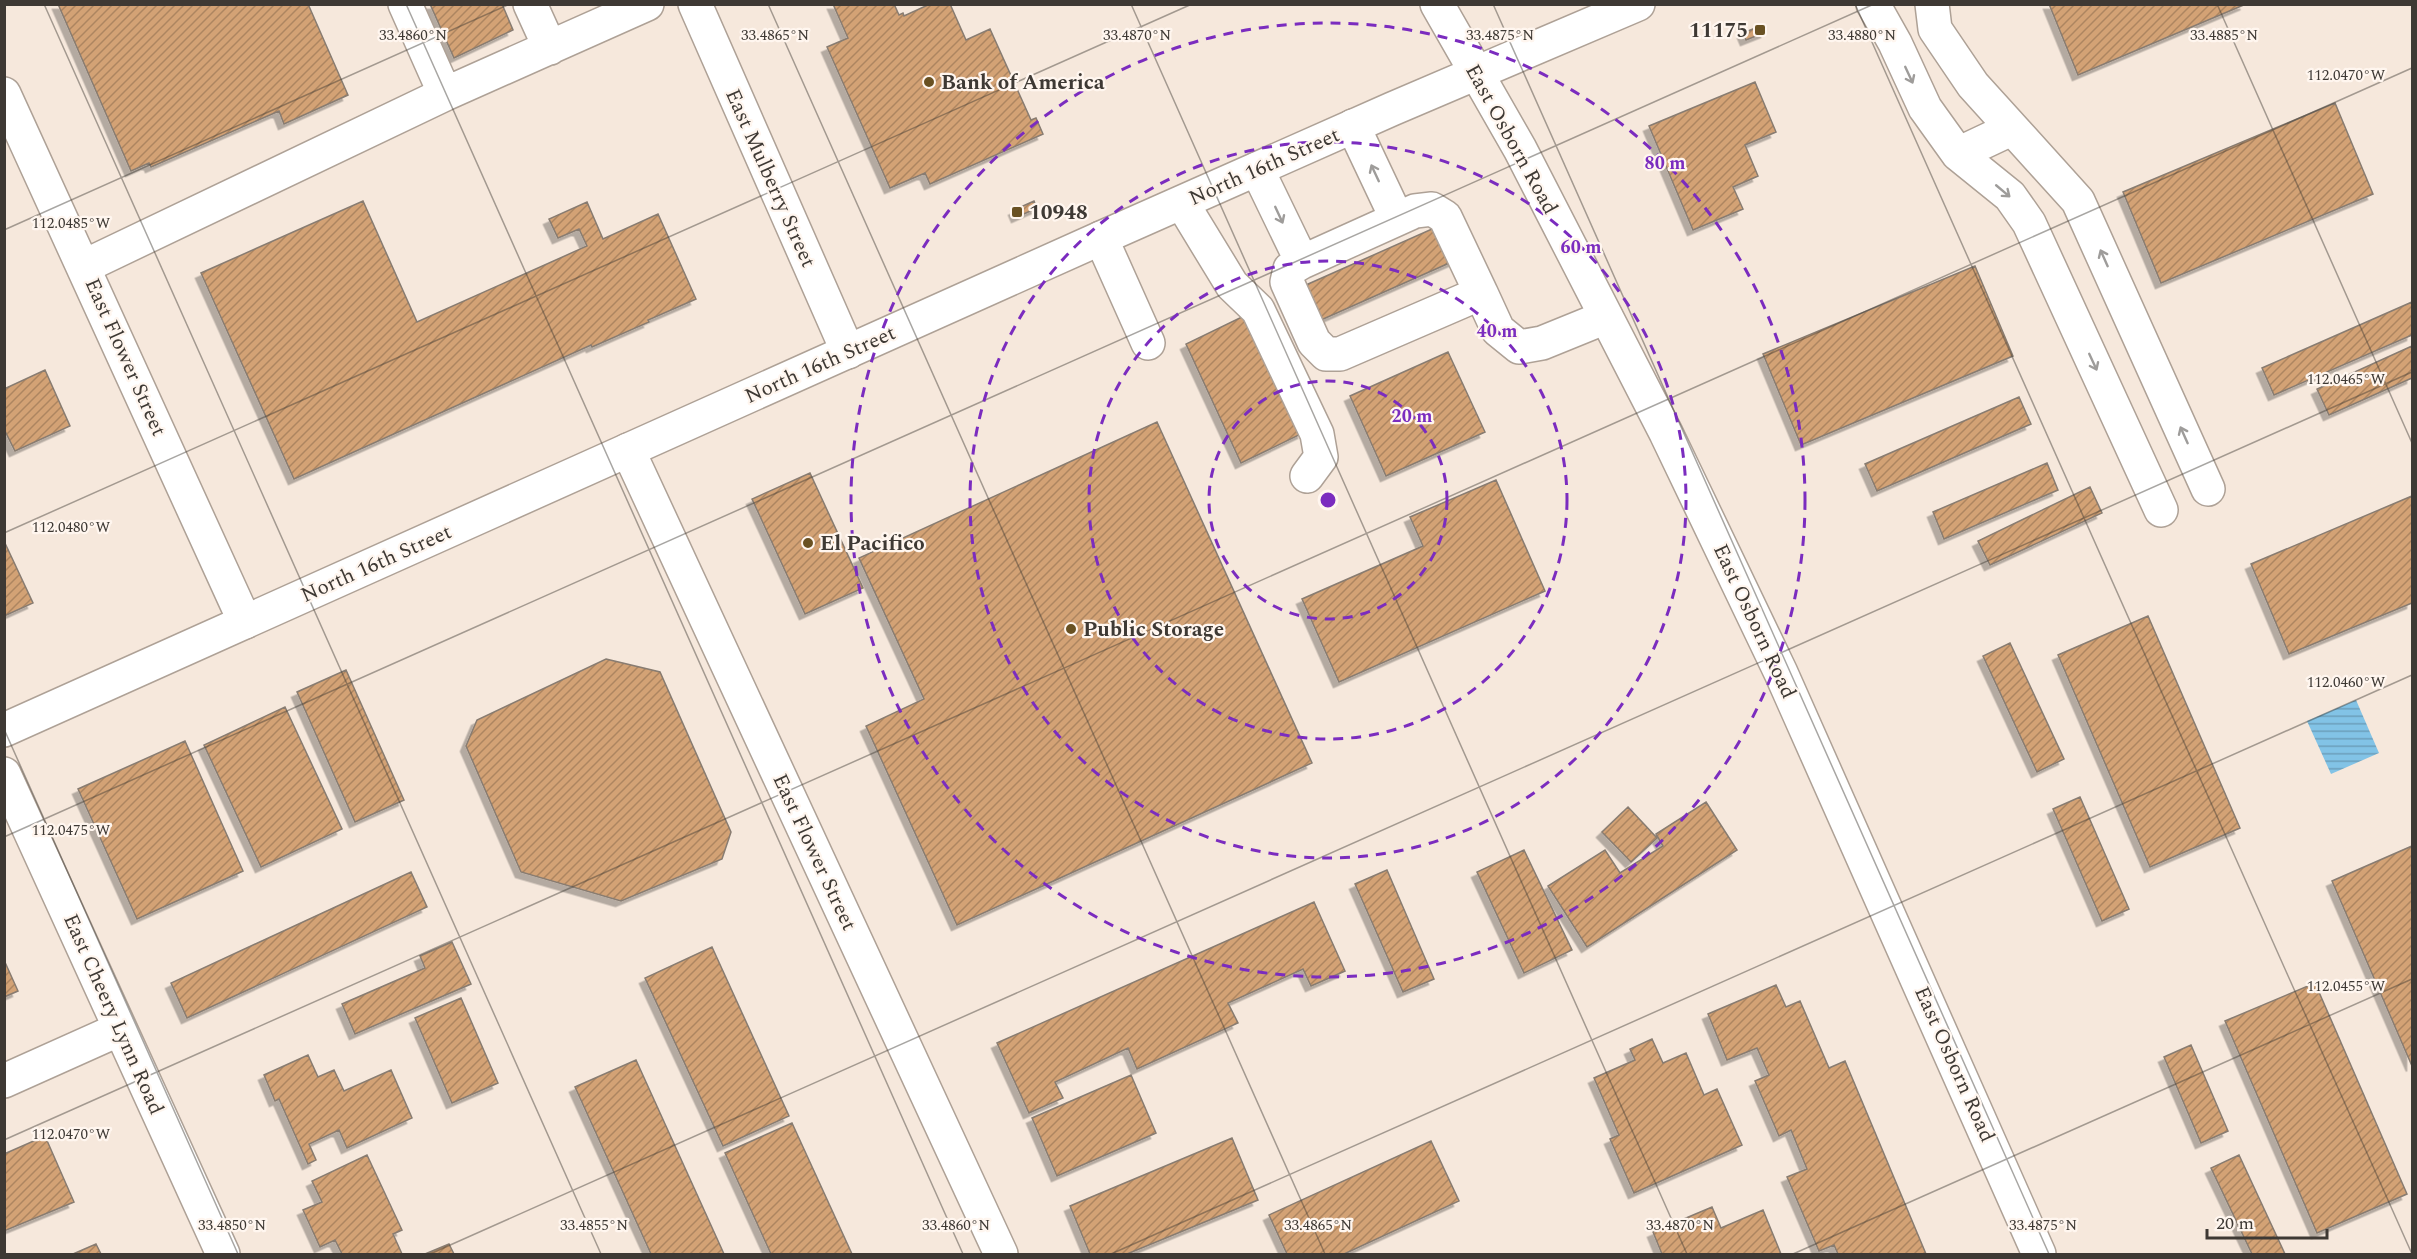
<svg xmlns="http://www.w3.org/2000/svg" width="2417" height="1259" font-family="Spectral,serif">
	<defs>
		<pattern id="water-rules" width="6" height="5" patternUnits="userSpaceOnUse" patternTransform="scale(1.5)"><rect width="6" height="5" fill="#82c3e6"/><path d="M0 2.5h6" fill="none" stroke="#6c9fbb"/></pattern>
		<pattern id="building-hatch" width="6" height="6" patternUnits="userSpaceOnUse" patternTransform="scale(1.5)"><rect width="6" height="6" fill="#d3a275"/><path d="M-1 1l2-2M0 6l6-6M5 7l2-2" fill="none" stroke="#ad8561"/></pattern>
		<filter id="shadow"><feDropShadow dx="-5.5" dy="5.5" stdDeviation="0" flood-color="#0004"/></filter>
	</defs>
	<rect width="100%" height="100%" fill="#f6e8dc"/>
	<path fill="url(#water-rules)" d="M2356 700 2379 753 2331 774 2307 721Z"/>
	<path fill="url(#building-hatch)" stroke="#887c71" stroke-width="1.5" filter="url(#shadow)" d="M58 4H308L348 95 284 124 279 111 151 167 149 163 131 171Z
		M430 4H502L513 30 454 58Z
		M833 4H894L899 15 903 13 904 16 930 4H950L966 40 990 29 1031 120 1036 118 1043 134 930 184 925 173 890 188 827 47 848 38Z
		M2049 4H2246L2078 75Z
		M1763 25 1766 32 1746 40 1743 33Z
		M1755 82 1776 132 1745 145 1758 176 1733 187 1743 209 1693 230 1649 126Z
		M2335 103 2373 194 2161 283 2123 192Z
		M363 201 417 322 587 246 579 229 558 238 549 219 587 202 603 239 658 214 696 299 648 320 649 322 592 347 591 345 294 479 201 273Z
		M1034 201 1037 208 1017 217 1014 210Z
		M1441 225 1456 260 1321 320 1306 285Z
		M1975 266 2013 356 1801 445 1763 354Z
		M2412 302V335L2274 395 2262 368Z
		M1248 314 1303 433 1241 463 1186 344Z
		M2412 346V378L2329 415 2317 389Z
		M1448 352 1485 432 1386 476 1350 396Z
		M45 370 70 426 15 451 4 429V389Z
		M2019 397 2031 424 1877 491 1865 464Z
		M1157 422 1312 763 957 925 866 726 924 699 859 558Z
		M2047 463 2058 490 1944 539 1933 512Z
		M810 473 863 588 805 614 752 499Z
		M1496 480 1545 591 1339 682 1302 599 1423 546 1410 517Z
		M2090 487 2102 513 1990 565 1978 541Z
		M2412 496V603L2289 654 2251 564Z
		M4 541 33 603 4 616Z
		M2148 616 2240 828 2150 867 2058 655Z
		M2010 643 2064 759 2037 772 1983 656Z
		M606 659 660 672 731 832 722 859 621 901 521 872 466 746 477 720Z
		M346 670 404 800 355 822 297 692Z
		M285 707 342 829 261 867 204 745Z
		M185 741 243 871 137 919 78 789Z
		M2080 797 2129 909 2102 921 2053 809Z
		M1706 802 1737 850 1587 947 1548 886 1605 850 1620 873 1663 846 1656 834Z
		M1628 807 1657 838 1631 862 1602 832Z
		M2412 846V1066L2332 881Z
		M1524 850 1572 950 1524 973 1477 872Z
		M1387 870 1434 979 1403 992 1355 884Z
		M411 872 427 907 187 1018 171 983Z
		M1314 902 1345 971 1311 986 1303 969 1228 1003 1238 1023 1137 1069 1128 1048 1055 1082 1063 1098 1029 1113 997 1043Z
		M452 942 471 984 355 1034 342 1004 425 968 420 956Z
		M712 947 789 1116 723 1146 645 978Z
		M4 960 18 991 4 997Z
		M2315 983 2407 1194 2317 1233 2225 1021Z
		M1776 985 1786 1007 1800 1001 1829 1068 1845 1061 1926 1254H1838L1834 1245 1819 1251 1787 1177 1807 1169 1791 1130 1779 1136 1755 1081 1769 1075 1757 1048 1727 1060 1708 1014Z
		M461 998 498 1083 452 1103 415 1018Z
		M1652 1039 1663 1063 1686 1053 1704 1095 1717 1089 1742 1145 1634 1193 1610 1139 1619 1135 1594 1078 1635 1060 1630 1049Z
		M2191 1045 2228 1131 2201 1143 2164 1057Z
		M308 1055 318 1077 334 1070 344 1091 391 1070 412 1118 347 1148 339 1130 309 1144 316 1160 308 1164 279 1099 275 1101 264 1075Z
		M636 1060 724 1254H651L575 1087Z
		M1131 1075 1156 1133 1057 1176 1032 1118Z
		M792 1123 852 1254H771L725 1153Z
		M45 1136 74 1202 4 1231V1154Z
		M1232 1138 1258 1200 1127 1254H1090L1070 1206Z
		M1431 1141 1459 1201 1344 1254H1287L1269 1215Z
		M367 1155 402 1230 393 1234 402 1254H342L335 1240 320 1247 303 1210 322 1202 312 1181Z
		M2239 1155 2285 1254H2252L2211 1168Z
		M1712 1207 1721 1228 1763 1210 1781 1254H1662L1653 1232Z
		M96 1244 101 1254H73Z
		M449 1244 454 1254H425Z"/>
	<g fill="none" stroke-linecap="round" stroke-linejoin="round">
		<g stroke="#aea196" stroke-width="36">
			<path id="minor" d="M405 4 445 94
				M530 4 550 48
				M695 4 848 352
				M1873 4 1895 43 1925 108 1958 154 2010 196 2029 223 2161 510
				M1932 4 1935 29 1973 85 2078 201 2208 489
				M4 94 245 622
				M1353 126 1397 219
				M1958 154 2011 129
				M1257 169 1302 262
				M1182 203 1232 285 1258 310 1317 434 1321 457 1307 476
				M1101 238 1148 343
				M85 266 445 94 647 4
				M1481 293 1445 217 1432 209 1415 211 1302 262 1290 269 1287 282 1314 342 1326 354H1340L1481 293 1498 330 1519 347 1542 343 1606 317
				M628 450 1001 1254
				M4 774 223 1254
				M4 1081 120 1029"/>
		</g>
		<g stroke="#aea196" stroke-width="36">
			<path id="major" d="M1437 4 1520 149 1666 433 1781 673 2039 1254
				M4 730 1101 238 1392 109 1638 4"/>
		</g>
		<use href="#minor" stroke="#fff" stroke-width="33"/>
		<use href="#major" stroke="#fff" stroke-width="33"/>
	</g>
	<defs><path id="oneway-shaft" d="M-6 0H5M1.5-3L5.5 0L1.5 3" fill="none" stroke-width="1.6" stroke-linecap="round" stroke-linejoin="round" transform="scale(1.5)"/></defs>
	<g stroke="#9e9c9a">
		<use href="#oneway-shaft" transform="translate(1909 75) rotate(65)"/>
		<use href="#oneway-shaft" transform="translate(1375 173) rotate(-115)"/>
		<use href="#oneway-shaft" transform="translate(2003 191) rotate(40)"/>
		<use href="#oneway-shaft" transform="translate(1279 215) rotate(65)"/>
		<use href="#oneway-shaft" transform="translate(2104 258) rotate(-114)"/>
		<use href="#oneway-shaft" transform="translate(2093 362) rotate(65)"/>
		<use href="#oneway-shaft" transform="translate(2184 435) rotate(-114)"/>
	</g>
	<path fill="none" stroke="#3e3934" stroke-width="1.5" stroke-opacity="0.45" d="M44 4 601 1254M406 4 963 1254M768 4 1325 1254M1131 4 1687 1254M1493 4 2049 1254M1855 4 2412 1254M2217 4 2412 443M4 230 510 4M4 533 1192 4M4 729 238 1254M4 837 1874 4M4 1140 2412 68M430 1254 2412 372M1111 1254 2412 675M1793 1254 2412 979"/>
	<g fill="none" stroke="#7b2cbf" stroke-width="3" stroke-dasharray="10 8">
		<circle cx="1328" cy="500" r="119"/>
		<circle cx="1328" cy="500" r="239"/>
		<circle cx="1328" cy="500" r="358"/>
		<circle cx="1328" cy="500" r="477"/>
	</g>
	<g fill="#695122" stroke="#fff6ef" stroke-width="2">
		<rect x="1754" y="24" width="12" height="12" rx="3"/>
		<circle cx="929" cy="82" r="6"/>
		<rect x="1011" y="206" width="12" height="12" rx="3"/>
		<circle cx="808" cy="543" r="6"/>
		<circle cx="1071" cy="629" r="6"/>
	</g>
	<g text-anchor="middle" stroke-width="4.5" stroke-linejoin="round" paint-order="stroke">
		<g font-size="21" font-weight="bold" fill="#3e3934" stroke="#fff6ef" text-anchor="start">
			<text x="1748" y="37" text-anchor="end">11175</text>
			<text x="941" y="89">Bank of America</text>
			<text x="1029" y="219">10948</text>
			<text x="820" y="550">El Pacifico</text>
			<text x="1083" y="636">Public Storage</text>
		</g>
		<g font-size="21" fill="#3e3934" stroke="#fff6ef">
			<text transform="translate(1512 139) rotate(61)" y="7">East Osborn Road</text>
			<text transform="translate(1264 166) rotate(-24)" y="7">North 16th Street</text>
			<text transform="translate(771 178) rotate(66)" y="7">East Mulberry Street</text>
			<text transform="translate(126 357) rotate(66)" y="7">East Flower Street</text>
			<text transform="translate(820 364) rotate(-24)" y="7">North 16th Street</text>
			<text transform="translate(376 563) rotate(-24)" y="7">North 16th Street</text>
			<text transform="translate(1755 621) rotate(65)" y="7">East Osborn Road</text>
			<text transform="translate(815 852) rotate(65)" y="7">East Flower Street</text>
			<text transform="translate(114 1014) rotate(66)" y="7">East Cheery Lynn Road</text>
			<text transform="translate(1955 1064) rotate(66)" y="7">East Osborn Road</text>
		</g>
	</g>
	<g font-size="15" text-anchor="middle" fill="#3e3934" stroke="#fff6ef" stroke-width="4.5" stroke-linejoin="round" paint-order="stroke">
		<text x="2224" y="40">33.4885°N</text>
		<text x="413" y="40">33.4860°N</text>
		<text x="775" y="40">33.4865°N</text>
		<text x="1137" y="40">33.4870°N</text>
		<text x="1500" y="40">33.4875°N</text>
		<text x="1862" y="40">33.4880°N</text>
		<text x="2346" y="80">112.0470°W</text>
		<text x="71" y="228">112.0485°W</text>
		<text x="2346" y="384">112.0465°W</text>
		<text x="71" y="532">112.0480°W</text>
		<text x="2346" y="687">112.0460°W</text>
		<text x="71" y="835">112.0475°W</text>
		<text x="2346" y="991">112.0455°W</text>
		<text x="71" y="1139">112.0470°W</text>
		<text x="232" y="1230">33.4850°N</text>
		<text x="594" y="1230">33.4855°N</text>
		<text x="956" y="1230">33.4860°N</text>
		<text x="1318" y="1230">33.4865°N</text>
		<text x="1680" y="1230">33.4870°N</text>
		<text x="2043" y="1230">33.4875°N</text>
	</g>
	<circle cx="1328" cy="500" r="9" fill="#7b2cbf" stroke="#fff6ef" stroke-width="3"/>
	<g font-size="18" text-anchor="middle" font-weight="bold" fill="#7b2cbf" stroke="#fff6ef" stroke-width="4.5" stroke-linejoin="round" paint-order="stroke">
		<text x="1665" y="169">80 m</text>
		<text x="1581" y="253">60 m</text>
		<text x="1497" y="337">40 m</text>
		<text x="1412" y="422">20 m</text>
	</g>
	<rect width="2417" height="1259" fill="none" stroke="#3e3934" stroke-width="12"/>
	<path d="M2207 1229v9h120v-9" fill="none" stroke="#3e3934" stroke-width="3"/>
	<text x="2216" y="1229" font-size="18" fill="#3e3934" stroke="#fff6ef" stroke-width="4.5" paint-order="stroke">20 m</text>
</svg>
